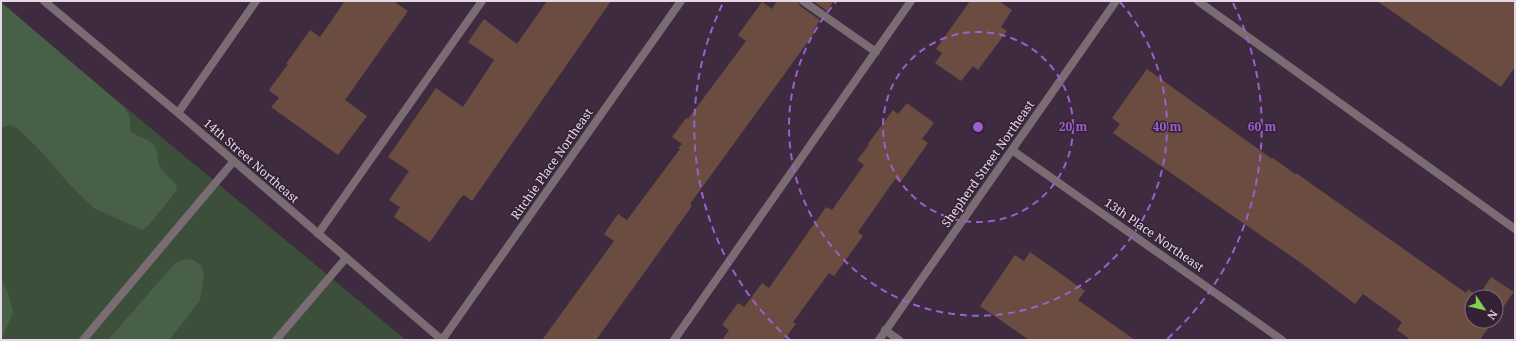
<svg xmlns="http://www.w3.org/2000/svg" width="1516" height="341" font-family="'Noto Serif',serif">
	<rect width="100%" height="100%" fill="#3f2b40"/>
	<path fill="#3b4f3b" d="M1 4 406 340H1Z"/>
	<path fill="#486048" d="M1 2 125 108 130 118V131C138 137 149 139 154 145 159 151 157 162 161 169 166 177 176 180 177 190L148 226 142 230 94 208 69 184 37 147 19 130 10 125 1 128Z
		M184 259 194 260 202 267 204 274 200 300 169 340H108L175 263Z
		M1 280 8 292 13 313 1 340Z"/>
	<path fill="#6a4d40" d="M345 1H393L408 11 345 100 367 116 338 155 271 107 279 98 269 90 288 64H286L310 30 320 37Z
		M547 1H611L472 201 464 195 462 196 430 242 394 217 400 207 389 200 409 171 388 157 436 88 463 107 494 60 468 42 484 19 517 44Z
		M777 1H798L800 6 820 20 813 31 815 32 690 204 692 206 596 340H542L614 241 604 234 618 214 627 220 680 149 678 148 682 144 672 137 686 118 688 119 746 41 738 35 762 2 772 9Z
		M813 1H834L827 11Z
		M970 1H999L1012 10 1001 27 1007 31 978 70 973 66 961 81 935 63 942 53 936 49Z
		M1377 1H1515V67L1501 87Z
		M1147 69 1272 159 1273 158 1295 174 1296 173 1466 293 1468 289 1478 297 1491 277 1514 292 1496 317V297H1472V321H1493L1480 340H1411L1397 330 1402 322 1363 294 1355 304 1301 263 1113 133 1120 124 1112 118Z
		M907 103 934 123 922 139 928 143 900 183 895 179 858 232 863 236 834 276 829 273 793 322 796 324 784 340H722L729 330 722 325 738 303 744 307 762 283 769 288 826 207 832 210 864 165 857 160 869 145 868 144 893 110 898 114Z
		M1030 252 1085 291 1078 300 1135 340H1029L980 306 1015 255 1024 261Z"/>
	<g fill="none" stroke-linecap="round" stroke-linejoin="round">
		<path stroke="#7b6c73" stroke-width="8" d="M803 1 876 52
			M1198 1 1515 229
			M318 234 482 1
			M885 330 899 340
			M83 340 233 162
			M276 340 346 258
			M674 340 911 1"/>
		<path stroke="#7b6c73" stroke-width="8" d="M44 1 178 113 442 340
			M178 113 256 1
			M1012 150 1282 340
			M442 340 681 1
			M879 340 1116 1"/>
	</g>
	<g fill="none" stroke="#9b60cb" stroke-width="2" stroke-dasharray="7 5">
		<circle cx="978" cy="127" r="95"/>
		<path d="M1120 2A189 189 0 1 1 836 2"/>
		<path d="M790 340A284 284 0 0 1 723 3M1233 3A284 284 0 0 1 1166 340"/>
	</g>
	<g text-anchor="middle" stroke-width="3" stroke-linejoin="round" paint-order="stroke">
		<g font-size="12" fill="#e5d9e6" stroke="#342135">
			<text transform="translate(251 161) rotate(41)" y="4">14th Street Northeast</text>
			<text transform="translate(552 164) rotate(-55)" y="4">Ritchie Place Northeast</text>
			<text transform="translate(988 164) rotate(-55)" y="4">Shepherd Street Northeast</text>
			<text transform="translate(1154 235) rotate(35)" y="4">13th Place Northeast</text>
		</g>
	</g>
	<circle cx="978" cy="127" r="6" fill="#9b60cb" stroke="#342135" stroke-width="2"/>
	<g font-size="12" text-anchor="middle" font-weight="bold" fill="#9b60cb" stroke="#342135" stroke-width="3" stroke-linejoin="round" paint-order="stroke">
		<text x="1073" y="131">20 m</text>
		<text x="1167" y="131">40 m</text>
		<text x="1262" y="131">60 m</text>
	</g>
	<rect width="1516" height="341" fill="none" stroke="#e5d9e6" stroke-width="4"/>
	<g transform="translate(1484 309) rotate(125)"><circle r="19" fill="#342135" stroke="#7b6b7c"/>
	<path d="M0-3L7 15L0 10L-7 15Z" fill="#7ed153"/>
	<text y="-6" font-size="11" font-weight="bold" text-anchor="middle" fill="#e5d9e6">N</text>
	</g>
</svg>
